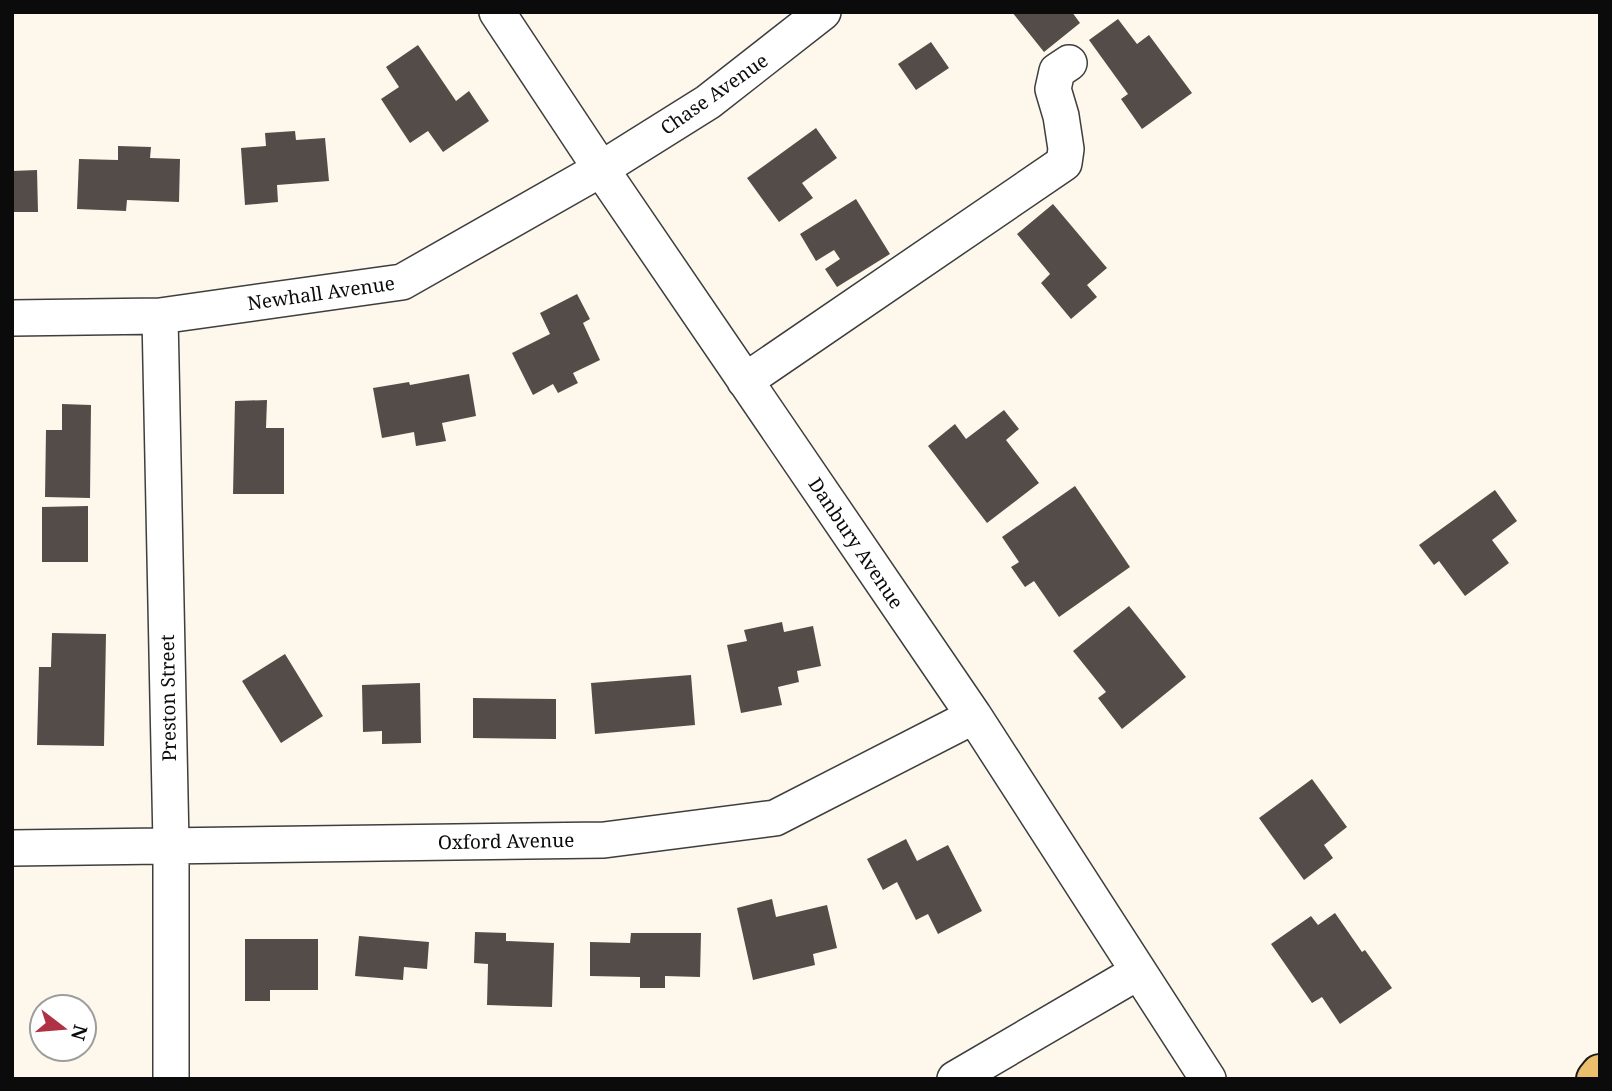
<svg xmlns="http://www.w3.org/2000/svg" width="1612" height="1091" font-family="'Noto Serif',serif">
	<rect width="100%" height="100%" fill="#fdf8eb"/>
	<path fill="#534c49" d="M1012 12H1072L1080 23 1044 52Z
		M1118 19 1137 44 1149 35 1192 93 1142 129 1121 99 1128 94 1089 40Z
		M931 42 949 68 916 90 898 64Z
		M418 45 456 101 469 91 489 121 443 152 428 131 410 143 381 99 399 87 386 67Z
		M816 128 837 158 802 183 813 198 779 222 747 178Z
		M295 131 296 140 325 138 329 181 277 185 278 202 245 205 241 148 266 146 265 133Z
		M118 146 151 147 150 158 180 159 179 202 127 200 126 211 77 209 79 159 118 160Z
		M37 170 38 212H12V171Z
		M856 199 890 254 837 287 825 269 840 259 834 250 816 261 800 234Z
		M1053 204 1107 268 1087 285 1097 297 1071 319 1041 283 1050 274 1017 234Z
		M577 294 590 319 583 323 600 360 573 373 578 383 558 393 553 384 533 395 512 353 550 334 540 313Z
		M469 374 476 416 442 423 446 441 416 446 414 432 382 438 373 388 409 382 410 385Z
		M267 400 266 428H284V494H233L235 401Z
		M62 404 91 405 90 498 45 497 46 430H62Z
		M1004 410 1019 429 1006 440 1039 483 987 523 928 446 955 424 966 439Z
		M1075 486 1130 567 1059 617 1034 581 1025 587 1011 567 1019 562 1002 537Z
		M1495 490 1517 521 1492 540 1509 563 1465 596 1439 561 1434 565 1419 545Z
		M88 506V562H42V507Z
		M1129 606 1186 677 1122 729 1098 698 1106 692 1073 651Z
		M782 622 784 632 813 626 821 666 797 671 799 682 778 687 782 705 741 713 727 645 747 641 744 630Z
		M52 633 106 634 104 746 37 745 39 667H51Z
		M285 654 323 716 281 743 242 681Z
		M691 675 695 725 595 734 591 683Z
		M420 683 421 743 382 744V731L363 732 362 685Z
		M473 698 556 699V739L473 738Z
		M1312 779 1347 827 1324 845 1333 858 1304 880 1259 818Z
		M906 839 917 861 948 845 982 911 938 934 928 914 916 920 897 882 883 890 867 859Z
		M772 899 776 917 827 905 837 948 813 954 815 965 753 980 737 908Z
		M1335 913 1362 952 1365 950 1392 988 1340 1024 1322 997 1312 1003 1271 944 1311 916 1318 925Z
		M475 932 506 933V941L554 943 552 1007 487 1005 488 964 474 963Z
		M631 933H701L700 977 665 976V988H640V977L590 976V942L630 943Z
		M359 936 429 942 427 969 404 967 403 980 355 976Z
		M245 939H318V990H270V1001H245Z"/>
	<g fill="none" stroke-linecap="round" stroke-linejoin="round">
		<g stroke="#3e3e3e" stroke-width="38">
			<path id="minor" d="M497 12 601 169 974 716 1208 1079
				M160 316 171 844V1079
				M12 318 160 316 402 282 601 169 708 102 823 12
				M745 381 1064 163 1066 149 1061 116 1053 89 1057 71 1069 63
				M12 848 604 840 775 818 974 716
				M955 1079 1138 972"/>
		</g>
		<g stroke="#1c1c1c" stroke-width="42">
			<path id="major" d="M1596 1079 1600 1074"/>
		</g>
		<use href="#minor" stroke="#fff" stroke-width="35"/>
		<use href="#major" stroke="#ecbf6d" stroke-width="38"/>
	</g>
	<g text-anchor="middle" stroke-width="7" stroke-linejoin="round" paint-order="stroke">
		<g font-size="19" fill="#0b0b0b" stroke="#fff">
			<text transform="translate(714 94) rotate(-35)" y="7">Chase Avenue</text>
			<text transform="translate(321 293) rotate(-8)" y="7">Newhall Avenue</text>
			<text transform="translate(856 543) rotate(56)" y="7">Danbury Avenue</text>
			<text transform="translate(168 698) rotate(-91)" y="7">Preston Street</text>
			<text transform="translate(506 841) rotate(-1)" y="7">Oxford Avenue</text>
		</g>
	</g>
	<rect width="1612" height="1091" fill="none" stroke="#0b0b0b" stroke-width="28"/>
	<g transform="translate(63 1028) rotate(106)"><circle r="33" fill="#ffffff" stroke="#9d9d9d" stroke-width="2"/>
	<path d="M0-5L12 26L0 18L-12 26Z" fill="#ae3145"/>
	<text y="-10" font-size="19" font-weight="bold" text-anchor="middle" fill="#0b0b0b">N</text>
	</g>
</svg>
